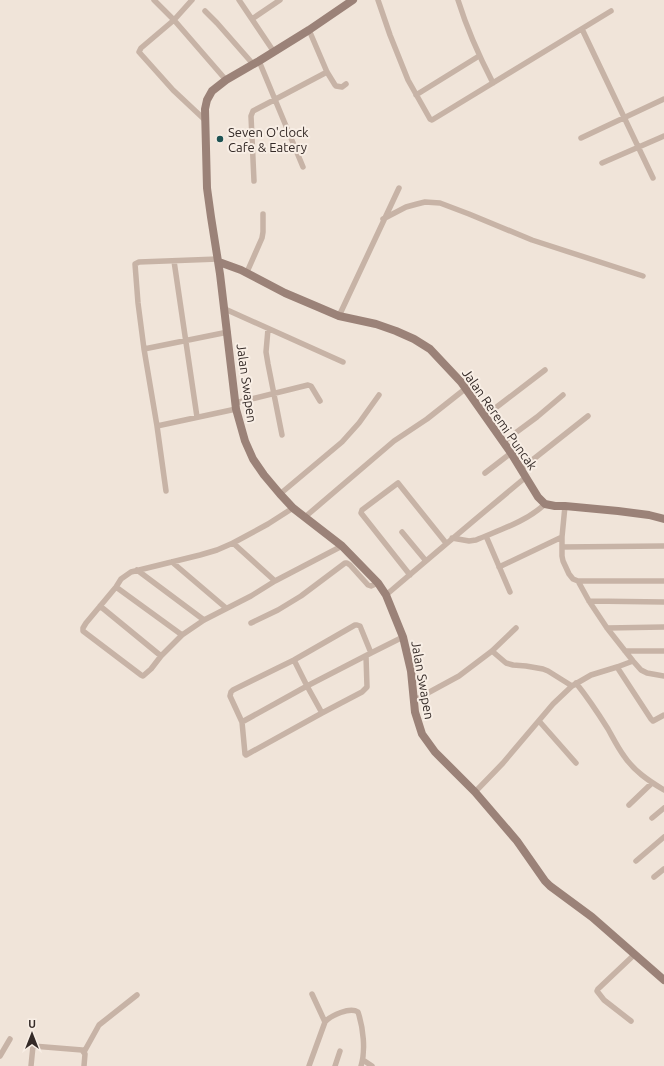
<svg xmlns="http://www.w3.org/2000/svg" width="664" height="1066" font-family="Ubuntu,sans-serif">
	<rect width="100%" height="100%" fill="#f0e4d9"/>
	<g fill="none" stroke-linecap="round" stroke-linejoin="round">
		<path stroke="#c7b3a6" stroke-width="5.5" d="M154 0 174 20 226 80
			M192 0 174 20 141 48 139 52 173 90 205 120
			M239 0 274 52
			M378 0 390 35 408 80 430 119 432 120 611 11
			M458 0C467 29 479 56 493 83
			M205 11 217 23 253 64
			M252 19 280 0
			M582 29 653 178
			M309 30 327 72 335 85 336 86 342 87 346 84
			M259 61 303 167
			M416 95 479 56
			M581 138 664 99
			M602 163 664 136
			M254 181 251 116 253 111 274 100 327 72
			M383 219 406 207 417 204 425 202 440 203 469 214 532 240 643 276
			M174 261 197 417
			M247 272 262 238 263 232V214
			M225 309 343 362
			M339 316 399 188
			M268 329 266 352 268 364 282 435
			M144 349 228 332
			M235 403 308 385 311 386 320 401
			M485 416 545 370
			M157 426 236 409
			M503 442 537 417 563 395
			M521 469 588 416
			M485 473 511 453
			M166 491 157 426 144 349 138 303 135 264 139 262 218 259
			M280 494 342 442 359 423 379 395
			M565 506 562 537V556L563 561 569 574 573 579 578 581 589 601 607 628 633 661 641 670 647 673 664 676
			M293 508 268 524 233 543 217 550 200 555 131 572 121 579 116 587 86 623 83 628V631L141 675 143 676 151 669 161 656 182 635 204 620 251 596 275 581 342 546
			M305 517 394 441 427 419 465 389
			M402 532 426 561
			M486 536 510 592
			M452 538 469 541 476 540C499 530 526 522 545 504
			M233 543 275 581
			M562 547 664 546
			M172 562 226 608
			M499 567 562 537
			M137 570 204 620
			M410 575 361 513 362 510 398 483 446 543
			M578 581H664
			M116 587 182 635
			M386 595C433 555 479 516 526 477
			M589 601 664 602
			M100 606 161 656
			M251 623 278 610 301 596 345 563H347L350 565 368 585 371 586 378 583
			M607 628 664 627
			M492 651 506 663 513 665 526 666 543 669 548 671 572 686
			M625 651H664
			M371 653 403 637
			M294 660 307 686 371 653 360 626 357 625H355L294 660 233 690 231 692 230 696 242 722 307 686 322 713 362 692 367 687 366 656
			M617 667 651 719 653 721 664 715
			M576 683C588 698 598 713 608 729 613 738 618 748 624 756 634 771 649 781 664 790
			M413 701 459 676 492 651 516 628
			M539 721 576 763
			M242 722 245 754 246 755 322 713
			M475 792 503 763 553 704 572 686 591 675 617 667 633 661
			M629 805 652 783
			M652 818 664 808
			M636 861 664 837
			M654 877 664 869
			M631 1021 604 1000 597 991 598 989 635 954
			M325 1022C331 1015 350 1007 358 1012 363 1027 366 1050 361 1066
			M84 1052 99 1025 137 995
			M0 1056 10 1039
			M363 1060 372 1066
			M31 1066 33 1046 82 1050 85 1054 84 1066
			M309 1066 325 1022 312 994
			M335 1066 340 1051"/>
		<path stroke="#9b8278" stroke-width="8" d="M353 0 309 30 259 61 226 80 212 91 207 100 205 109 207 188 211 217 220 274 236 409 245 441 253 459 264 475 280 494 293 508 342 546 378 583 386 595 403 637 411 671 415 712 422 734 435 752 475 792 517 841 545 881 550 886 592 917 664 980
			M219 262 241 270 285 293 318 307 339 316 376 324 396 331 414 339 430 349 461 382 511 453 538 497 545 504 555 506H565L618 511 649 515 664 519"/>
	</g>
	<circle fill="#1e5353" stroke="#f8eee5" stroke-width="1.5" cx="220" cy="139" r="4"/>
	<g text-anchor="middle" stroke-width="4" stroke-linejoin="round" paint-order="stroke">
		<g font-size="13" fill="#342a27" stroke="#f8eee5" text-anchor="start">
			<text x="228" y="137">Seven O'clock<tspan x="228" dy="15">Cafe &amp; Eatery</tspan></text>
		</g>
		<g font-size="13" fill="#342a27" stroke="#f8eee5">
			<text transform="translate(247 383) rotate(82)" y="5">Jalan Swapen</text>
			<text transform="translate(500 419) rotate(55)" y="5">Jalan Reremi Puncak</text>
			<text transform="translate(423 680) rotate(80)" y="5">Jalan Swapen</text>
		</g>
	</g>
	<g transform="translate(32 1034)" stroke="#f8eee5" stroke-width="3" paint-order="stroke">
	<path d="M0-3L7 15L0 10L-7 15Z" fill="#342a27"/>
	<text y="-6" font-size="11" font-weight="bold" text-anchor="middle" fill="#342a27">U</text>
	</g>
</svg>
